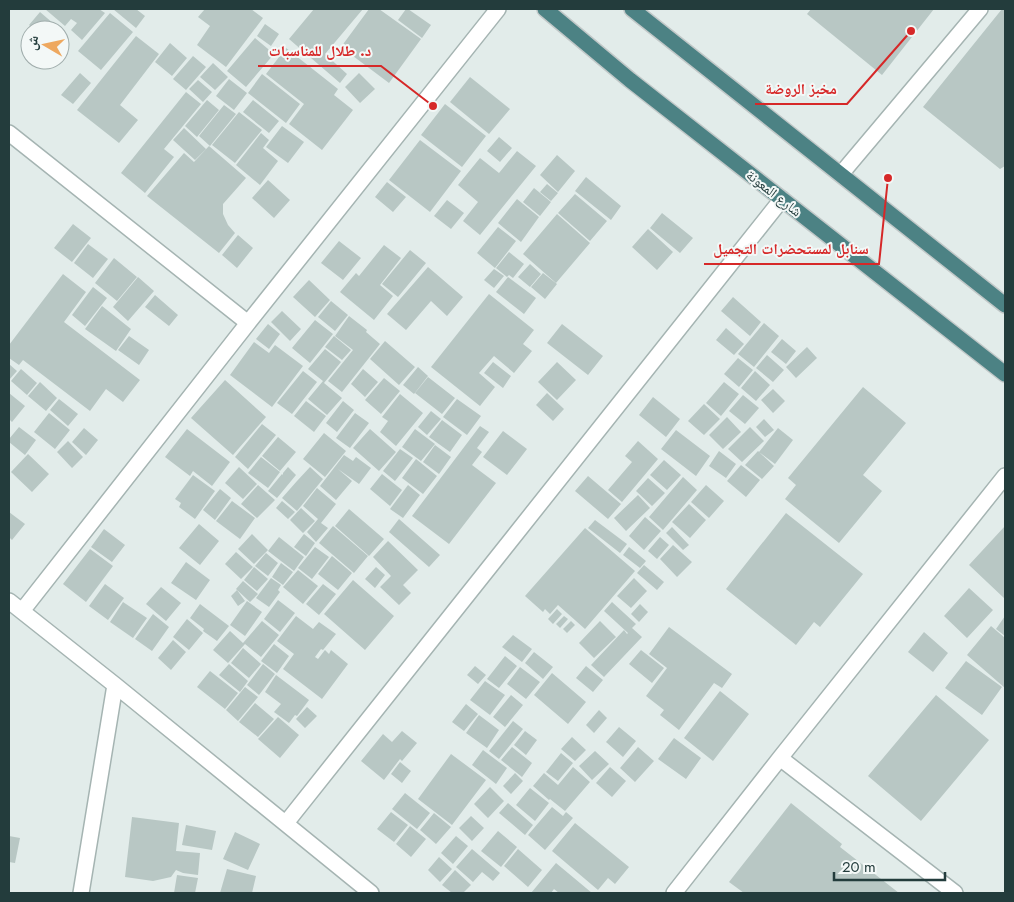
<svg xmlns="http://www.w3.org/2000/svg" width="1014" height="902" font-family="Jost,'Noto Naskh Arabic',sans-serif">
	<rect width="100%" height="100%" fill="#e2ecea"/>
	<path fill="#b8c7c4" d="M45 9H99L105 13 82 40 71 30 77 23 71 19 65 26Z
		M113 9H136L145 16 136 28Z
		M205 9H251L263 18 226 67 197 45 210 26 198 17Z
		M314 9H363L325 54 347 74 340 83 289 39Z
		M369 9H379L421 39 389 83 341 47Z
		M406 9H408L431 25 422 38 398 20Z
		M811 9H934L882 75 807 14Z
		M1002 9H1005V166L1000 169 923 107Z
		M40 12 61 30H34L29 25Z
		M110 13 133 32 101 70 78 51Z
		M265 24 279 34 271 46 257 36Z
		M136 36 159 54 120 105 138 120 119 143 77 110Z
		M255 38 274 54 246 87 227 71Z
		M170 43 187 58 172 76 155 62Z
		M286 48 338 89 334 95 353 110 322 150 289 124 304 104 266 74Z
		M193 56 206 67 186 90 173 79Z
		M213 63 228 77 215 90 200 77Z
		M80 73 91 83 73 104 61 95Z
		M359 73 375 89 360 103 345 87Z
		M262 74 300 104 286 123 248 93Z
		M470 77 510 109 489 134 450 102Z
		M229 79 247 93 234 110 216 96Z
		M198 80 212 92 203 102 189 89Z
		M186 92 201 104 164 149 174 157 145 193 121 173Z
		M207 100 219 110 197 137 185 126Z
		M253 100 279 121 269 133 243 112Z
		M445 104 486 136 462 167 421 135Z
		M224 105 236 114 210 146 199 136Z
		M239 112 262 130 235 163 212 145Z
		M282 126 304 142 288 163 266 147Z
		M184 128 206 149 195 160 173 140Z
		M261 133 269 140 263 148 278 161 260 185 236 165Z
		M499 137 512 148 500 162 487 151Z
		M420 140 461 171 430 212 389 180Z
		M209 146 246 178 223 204V214L228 225 235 233 219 253 147 196 184 153 194 162Z
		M517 151 536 166 480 235 463 221 478 202 458 185 480 158 499 173Z
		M557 155 575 171 558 192 540 175Z
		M586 177 621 206 611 220 575 191Z
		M268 180 290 200 274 218 252 198Z
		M387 182 406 197 393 212 375 197Z
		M547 184 558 193 551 201 540 192Z
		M534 188 551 202 540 216 523 202Z
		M575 194 607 221 590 241 558 213Z
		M517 199 539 217 521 242 498 223Z
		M447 200 464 213 451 229 434 216Z
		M662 213 693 238 680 253 650 228Z
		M557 214 590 243 556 283 523 254Z
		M73 224 91 238 72 262 54 248Z
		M498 227 516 241 495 268 477 253Z
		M648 229 673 252 657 270 632 247Z
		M238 235 253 248 237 268 222 255Z
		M339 241 361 258 343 280 321 263Z
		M88 244 108 259 93 278 74 263Z
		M384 245 401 258 380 285 393 296 374 320 340 292 356 273 359 276Z
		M410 250 426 263 398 297 382 284Z
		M509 252 524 264 513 278 509 275 507 277 496 268Z
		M114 258 137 277 117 301 95 283Z
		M530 264 541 274 530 287 518 277Z
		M428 267 463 297 447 316 431 301 406 330 387 314Z
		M494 269 504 276 494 288 484 280Z
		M543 273 557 284 545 299 531 287Z
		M63 274 86 292 64 322 140 380 123 402 106 389 90 411 23 360 19 365 9 358V345Z
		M138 277 154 291 128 321 113 307Z
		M508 277 536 298 524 314 496 292Z
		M309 280 330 300 315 317 293 297Z
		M93 287 107 298 85 326 72 315Z
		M489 294 534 330 523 344 532 351 514 373 494 356 479 373 495 387 480 406 431 367Z
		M155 295 178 315 169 326 145 307Z
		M733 297 761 322 750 336 721 311Z
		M331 301 348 315 335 331 318 317Z
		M102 306 131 329 116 351 85 329Z
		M282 311 301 329 290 341 271 322Z
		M349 316 367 330 366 332 380 344 342 392 328 381 353 350 335 336Z
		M315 320 333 334 310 363 292 348Z
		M764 323 779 336 754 367 738 354Z
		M268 324 280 334 269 349 256 339Z
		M562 324 603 356 588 375 547 343Z
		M726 328 744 344 734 355 716 340Z
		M129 336 149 350 139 365 118 350Z
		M334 336 351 350 342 360 325 347Z
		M782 339 796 351 786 364 771 352Z
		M385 341 415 367 399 385 370 359Z
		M254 342 269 353 275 345 303 366 272 407 230 375Z
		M807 347 817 358 796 378 786 367Z
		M325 349 341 362 324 383 342 398 327 415 308 399 323 381 308 369Z
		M767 355 784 370 773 382 756 368Z
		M738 358 753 370 739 387 724 374Z
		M493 362 511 376 503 388 484 373Z
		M557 362 576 380 557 400 538 382Z
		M9 364 17 371 9 380Z
		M418 367 428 376 414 394 403 385Z
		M21 369 37 383 27 395 11 381Z
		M363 369 378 382 365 397 351 384Z
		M303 371 317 382 292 414 277 403Z
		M755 371 770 385 756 401 741 388Z
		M428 377 455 398 442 414 415 393Z
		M384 378 400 391 381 414 365 400Z
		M225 380 266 417 233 455 191 418Z
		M40 382 57 398 46 411 28 396Z
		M724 382 739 394 721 416 706 403Z
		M863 387 906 423 863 475 882 491 839 543 785 499 796 485 788 478Z
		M773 389 785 401 773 413 761 400Z
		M9 393 25 406 12 422 9 419Z
		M547 393 564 409 553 421 536 405Z
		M400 394 423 413 396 446 380 432 388 421 382 417Z
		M743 395 759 408 745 424 729 411Z
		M653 397 680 419 666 437 639 415Z
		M59 399 78 414 68 426 50 410Z
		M457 399 481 416 467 435 443 417Z
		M306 401 326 416 314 432 294 416Z
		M343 401 354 410 337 432 326 423Z
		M704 404 720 419 704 435 688 421Z
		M431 411 441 419 427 435 418 427Z
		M49 413 70 430 55 449 34 432Z
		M355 413 369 423 350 448 336 438Z
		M727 417 741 432 723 449 709 435Z
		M764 419 774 430 765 437 756 427Z
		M442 420 462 435 450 452 429 437Z
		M262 424 276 435 248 469 235 457Z
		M480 426 489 432 477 448 482 452 472 465 496 483 449 544 412 516Z
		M19 427 36 440 25 455 9 442V439Z
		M750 427 764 441 742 462 728 449Z
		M84 428 98 440 86 455 72 442Z
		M778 428 793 440 775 464 759 452Z
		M187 429 230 462 212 486 193 471 190 476 165 457Z
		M370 429 396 452 379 471 353 448Z
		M415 429 435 444 421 461 402 447Z
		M676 430 710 456 696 476 661 449Z
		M503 431 527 449 507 475 483 457Z
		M324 433 346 451 325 477 303 459Z
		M278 437 296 452 280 471 262 456Z
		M68 441 83 457 72 468 57 452Z
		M638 441 658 459 622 502 608 490 632 462 625 456Z
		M435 445 451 457 439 474 423 462Z
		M400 449 413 458 395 481 383 471Z
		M719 451 736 464 726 478 709 466Z
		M758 451 774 466 762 479 745 465Z
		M28 454 49 474 32 492 11 472Z
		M344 455 353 461 356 457 371 468 359 484 338 469 352 481 336 500 320 486Z
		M261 457 280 472 268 488 248 473Z
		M416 459 437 476 423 494 402 478Z
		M664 460 681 475 667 490 650 475Z
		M741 465 760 480 746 497 727 481Z
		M239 467 257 484 243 499 225 483Z
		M288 467 296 475 277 498 268 491 282 474 283 475V473Z
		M310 467 323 479 297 511 282 498 297 481 309 492 297 481Z
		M382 474 402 490 390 506 370 489Z
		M193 475 215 491 195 519 179 507 181 503 175 499Z
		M588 476 621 504 608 519 575 491Z
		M683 477 697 490 663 530 649 517Z
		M648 478 665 493 652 506 636 491Z
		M258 485 275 500 257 518 241 504Z
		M408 485 420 495 403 518 390 509Z
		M706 485 724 501 709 518 691 502Z
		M317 488 336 504 321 523 328 528 316 542 307 532 318 519 303 506Z
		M220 489 231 498 215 520 203 510Z
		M638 495 650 508 626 531 614 518Z
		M232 501 255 518 240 539 216 521Z
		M282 501 295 512 288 519 276 508Z
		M689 504 706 520 690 538 672 522Z
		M301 508 315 521 303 533 290 520Z
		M349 509 384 539 369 556 335 526Z
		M9 512 25 524 12 540 9 537Z
		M786 513 863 574 820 627 814 622 796 645 726 589Z
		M645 517 661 531 644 550 629 536Z
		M399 519 440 555 429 567 389 532Z
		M595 520 627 544 620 553 588 528Z
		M199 524 219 541 200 565 179 548Z
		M333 526 368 556 354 573 319 543Z
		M1005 526V599L969 565Z
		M672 527 689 545 683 550 666 533Z
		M585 528 635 571 585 629 558 605 550 614 545 609 543 612 525 596Z
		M104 529 125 545 112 562 91 547Z
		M252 534 268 550 254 564 238 549Z
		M304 534 315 543 306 556 294 547Z
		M279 537 304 557 294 571 268 551Z
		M660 537 669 545 657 559 648 551Z
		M388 541 418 570 403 585 411 593 399 605 380 587 391 576 373 557Z
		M673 545 692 562 677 577 660 559Z
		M315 547 329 557 312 579 298 568Z
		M629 547 646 561 640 568 623 555Z
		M90 549 113 566 86 602 63 584Z
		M236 552 253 567 241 579 225 564Z
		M266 553 278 563 268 576 255 566Z
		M332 556 352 573 338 590 318 574Z
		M186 562 210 580 196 600 171 583Z
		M281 563 293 572 283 585 272 577Z
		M644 565 664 582 657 590 637 573Z
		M254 567 268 579 257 591 244 580Z
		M376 567 385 575 375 588 365 579Z
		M298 570 318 586 303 604 283 587Z
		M271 578 281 585 278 590 280 592 269 607 256 598Z
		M634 578 647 591 631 608 617 596Z
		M353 580 394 616 365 650 324 614Z
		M243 581 258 594 250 602 236 589Z
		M105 584 124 598 108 620 89 606Z
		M323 584 336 594 319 615 306 604Z
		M161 587 181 603 166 621 146 604Z
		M969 588 993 610 967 638 944 616Z
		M237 590 245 601 238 606 231 596Z
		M278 600 295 613 280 632 264 619Z
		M247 601 262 612 245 636 230 625Z
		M123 602 147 618 133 638 110 622Z
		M612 602 636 624 632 628 642 637 604 677 591 665 624 630 627 634 628 633 604 611Z
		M200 604 229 626 217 641 203 631 204 629 190 618Z
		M640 604 648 612 639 622 631 614Z
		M557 609 562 614 553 624 548 619Z
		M153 614 169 627 152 651 135 639Z
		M296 616 313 629 319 622 336 634 323 650 321 649 315 657 318 659 325 650 329 654 331 650 348 664 322 699 283 669 294 654 277 641Z
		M564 616 568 619 560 628 556 624Z
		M1005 616V636L996 629Z
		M187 619 203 633 189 650 173 637Z
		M262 621 279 635 261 657 245 644 228 663 213 650 230 631 243 643Z
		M571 621 575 625 567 633 563 629Z
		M600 621 616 637 594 658 579 643Z
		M991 626 1005 638V688L967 655Z
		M669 627 732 674 722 688 714 683 679 730 660 715 664 710 646 696 667 668 649 654Z
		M924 632 948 653 933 672 908 652Z
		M513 635 532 649 522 662 502 647Z
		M173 640 186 652 171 670 158 658Z
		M274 644 289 656 277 673 261 661Z
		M243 648 261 664 249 678 231 663Z
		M641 650 664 668 652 683 629 664Z
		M534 652 553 667 543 679 525 663Z
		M505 656 517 666 499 688 487 679Z
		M966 661 1002 687 982 715 945 688Z
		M229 664 248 681 240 692 219 675Z
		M263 664 275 674 259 695 247 685Z
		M475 666 486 675 478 684 467 675Z
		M586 666 603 680 593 692 576 678Z
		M520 667 540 682 526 699 507 684Z
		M210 671 238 693 225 709 197 687Z
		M552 673 586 702 568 724 534 695Z
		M276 675 309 700 297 716 295 715 289 723 274 712 281 704 265 692Z
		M485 681 505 695 490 715 470 700Z
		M245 687 258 697 238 721 226 710Z
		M720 691 749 714 713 761 684 738Z
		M511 695 523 705 505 727 493 717Z
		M936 695 989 740 921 821 868 776Z
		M255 703 274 719 258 737 239 722Z
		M466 704 478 714 464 731 452 722Z
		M307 707 317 716 305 728 296 719Z
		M599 710 607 718 594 733 586 725Z
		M479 715 499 730 487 748 466 733Z
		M278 717 299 735 280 758 258 739Z
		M513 721 523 729 499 759 489 751Z
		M619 727 636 741 623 757 606 742Z
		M402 731 417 743 402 761 400 759 384 780 361 761 383 734 392 742Z
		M525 731 537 740 526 755 514 745Z
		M572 737 586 750 575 761 561 749Z
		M674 738 701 758 686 779 658 759Z
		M512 747 532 763 522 777 501 760Z
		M638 747 654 761 635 782 620 768Z
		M483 750 507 768 496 784 472 765Z
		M595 751 609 764 592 780 579 766Z
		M561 753 573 763 558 781 546 772Z
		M451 754 486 780 452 825 418 799Z
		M400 762 411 771 402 783 391 774Z
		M573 767 590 782 565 811 550 799 549 800 533 786 544 773 558 785Z
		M610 767 626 781 612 797 596 783Z
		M515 773 523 781 511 794 503 786Z
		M490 787 504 801 488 818 474 804Z
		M530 788 549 803 535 821 516 805Z
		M405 793 430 813 417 829 392 809Z
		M508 803 533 825 525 835 499 813Z
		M791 803 842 844 840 847 899 893H744L729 882Z
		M552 807 563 816 566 812 573 818 545 850 528 835Z
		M391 812 408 825 394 842 377 829Z
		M434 813 451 827 436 844 420 830Z
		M471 816 484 828 472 841 459 828Z
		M132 817 179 823 176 851 200 853 198 875 183 873 176 870 171 877 153 881 125 877Z
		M575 823 629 867 615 884 608 878 598 890 552 851Z
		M186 825 216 831 212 850 182 845Z
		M410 826 426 839 411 857 396 844Z
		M498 831 517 847 501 867 481 851Z
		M235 832 260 844 248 870 223 859Z
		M9 836 20 838 15 863 9 862Z
		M456 836 468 846 453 864 441 853Z
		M472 849 500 873 493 881 482 872 473 882 456 867Z
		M518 849 542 870 528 887 504 866Z
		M439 857 452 869 440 882 428 870Z
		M556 863 592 893H559L554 889 551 893H531Z
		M227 869 256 876 252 893H220Z
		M455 870 471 885 463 893H452L442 885Z
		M177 875 198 878 195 893H174Z"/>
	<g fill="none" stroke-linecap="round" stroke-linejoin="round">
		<g stroke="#a5b4b2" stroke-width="18">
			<path id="minor" d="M9 133 248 323
				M841 174 980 9
				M9 601 115 685 371 893
				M22 611 248 323 498 9
				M780 758 955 893
				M286 823 782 199
				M81 893 115 685
				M674 893 780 758 1005 476"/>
		</g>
		<g stroke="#c1c8c8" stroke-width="18">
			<path id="trunk" d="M545 9 630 80 1005 374
				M632 9 1005 305"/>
		</g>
		<use href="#minor" stroke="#fff" stroke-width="15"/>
		<use href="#trunk" stroke="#4c8284" stroke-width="15"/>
	</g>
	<g text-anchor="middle" stroke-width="4" stroke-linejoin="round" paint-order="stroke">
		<g font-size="14" fill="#233c3c" stroke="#f3f8f7">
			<text transform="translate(774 193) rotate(38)" y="5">شارع المعونة</text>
		</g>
	</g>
	<path fill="none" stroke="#d62828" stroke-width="2" d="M433 106L381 66H258M911 31L847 104H755M888 178L879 264H704"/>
	<g fill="#d62828" stroke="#f3f8f7" stroke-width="2">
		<circle cx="433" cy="106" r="5"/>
		<circle cx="911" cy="31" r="5"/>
		<circle cx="888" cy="178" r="5"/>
	</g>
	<g font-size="15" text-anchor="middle" font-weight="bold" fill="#d62828" stroke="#f3f8f7" stroke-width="4" stroke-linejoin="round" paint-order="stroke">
		<text x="320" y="56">د. طلال للمناسبات</text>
		<text x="801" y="94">مخبز الروضة</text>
		<text x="791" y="254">سنابل لمستحضرات التجميل</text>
	</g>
	<rect width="1014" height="902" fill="none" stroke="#233c3c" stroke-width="20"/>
	<g transform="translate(45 45) rotate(279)"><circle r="24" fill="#f3f8f7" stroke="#a0adac"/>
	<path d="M0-4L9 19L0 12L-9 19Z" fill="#eea85f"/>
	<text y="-8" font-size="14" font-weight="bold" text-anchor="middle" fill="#233c3c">ش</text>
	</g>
	<path d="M834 872v8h111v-8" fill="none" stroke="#233c3c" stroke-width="2.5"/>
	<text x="842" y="872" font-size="15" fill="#233c3c" stroke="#f3f8f7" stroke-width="4" paint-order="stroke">20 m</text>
</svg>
